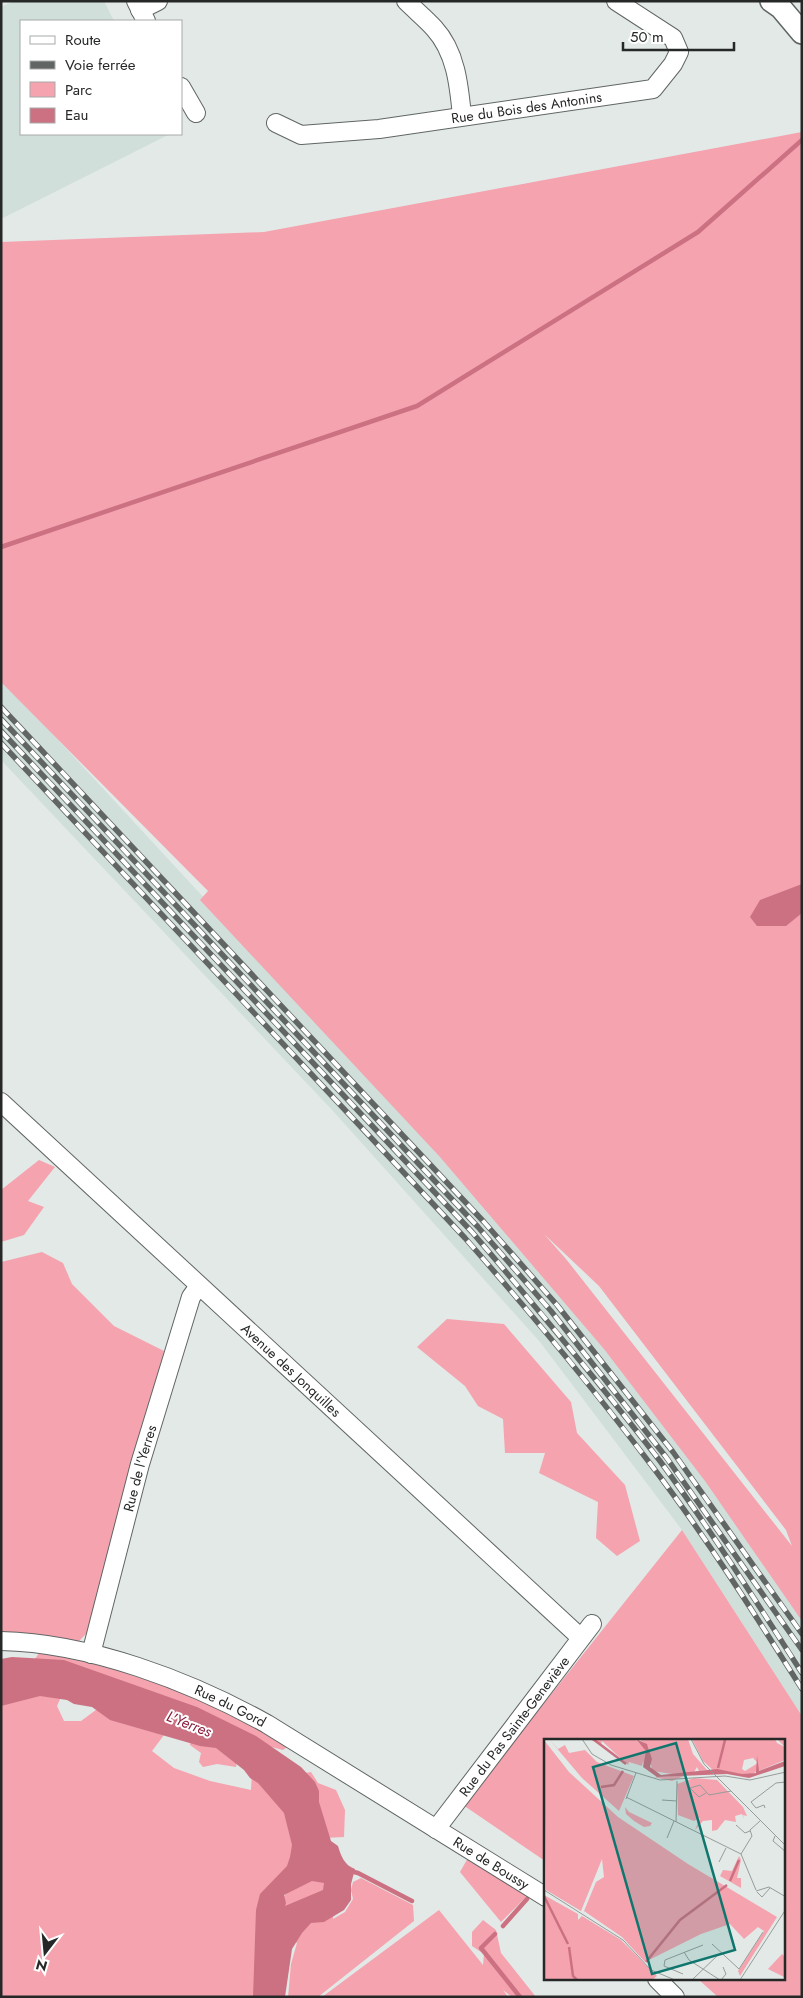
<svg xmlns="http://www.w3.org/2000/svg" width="803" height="1998" font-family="Jost,sans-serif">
	<rect width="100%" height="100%" fill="#e2e9e7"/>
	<path fill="#d0dfda" d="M14 1H104L114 21H21V134H170L1 219V7Z
		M1 678 531 1252 802 1600V1716L682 1530 540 1342 334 1112 1 760Z"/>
	<path fill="#f4a3af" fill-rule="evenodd" d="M802 132V1621L705 1481 604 1349 440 1157 200 900 208 891 1 682V242L264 232ZM544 1234 599 1286 786 1530 792 1546 566 1259Z
		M39 1160 55 1167 28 1201 44 1207 24 1235 1 1242V1190Z
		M42 1252 63 1263 72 1284 114 1326 164 1351 91 1629 79 1641 1 1637V1262Z
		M447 1319 504 1324 571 1402 577 1433 625 1485 640 1541 617 1556 596 1538 598 1502 539 1473 545 1453H505L503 1419 478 1406 465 1386 417 1347Z
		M682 1530 802 1716V1997H718L698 1979H784V1740H546L545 1861 463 1805Z
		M42 1649 121 1669 210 1700 287 1747 283 1750 256 1743 32 1663Z
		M1 1685 64 1690 57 1706 64 1721H81L100 1707 167 1731 152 1751 174 1768 210 1781 251 1790 252 1772 279 1793 301 1848 285 1879 259 1997H1Z
		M191 1737 238 1757 236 1767 217 1764 203 1767 199 1762 201 1753 190 1745Z
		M311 1772 318 1783 336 1790 345 1810 344 1837 324 1838 299 1774Z
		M469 1856 530 1893 501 1922 460 1872Z
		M306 1872 337 1881 333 1919 345 1912 353 1899 351 1890 353 1882 361 1878 413 1905 414 1921 318 1997H288L291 1964 297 1943 290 1939 281 1901 290 1887Z
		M439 1910 483 1965 484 1954 472 1946V1932L483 1920 496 1930 501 1953 536 1997H512L503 1990 508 1997H322Z"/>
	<path fill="#cc7182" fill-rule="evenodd" d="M802 884V913L786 926H757L750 917 760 900Z
		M12 1657 64 1660 197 1707 256 1736 301 1767 315 1782 319 1791V1802L331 1841 338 1846C341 1856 344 1865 355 1869L351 1884V1900L344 1910 324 1922 311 1923 302 1933 292 1949 285 1997H253L256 1910 260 1894 287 1866 290 1857 292 1845 284 1813 258 1783 250 1778 244 1770 216 1748 200 1746 110 1720 92 1707 74 1704 67 1700 40 1696 1 1706V1659ZM312 1881 324 1883 323 1890 285 1906 286 1903 284 1895Z"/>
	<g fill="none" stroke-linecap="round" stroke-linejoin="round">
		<path stroke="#cc7182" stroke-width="4.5" d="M1 547 417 406 698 232 802 140
			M350 1871 358 1873 412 1901
			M544 1885 546 1884
			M503 1926 527 1899
			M495 1934 481 1948 520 1997"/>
		<g stroke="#606664" stroke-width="20">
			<g id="minor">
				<path d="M136 1 146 21"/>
				<path d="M406 1C415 10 426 19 434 28 456 52 459 85 462 116"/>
				<path d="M140 10 158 1"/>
				<path d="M181 87 196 113"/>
				<path id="s1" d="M276 123 301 135 379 129 653 89 673 64 679 52 673 38 616 1"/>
				<path id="s2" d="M1 1102 581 1638"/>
				<path id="s3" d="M1 1641C90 1643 190 1681 267 1724L546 1897"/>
				<path id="s4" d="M91 1654 140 1464 191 1297 199 1286"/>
				<path id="s5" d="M436 1829 592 1624"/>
				<path d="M657 1979 675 1997"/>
			</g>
		</g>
		<g stroke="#606664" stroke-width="24">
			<path id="tertiary" d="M771 1 781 8 802 33"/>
		</g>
		<use href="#minor" stroke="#fff" stroke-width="18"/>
		<use href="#tertiary" stroke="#fff" stroke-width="21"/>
		<g stroke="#616564" stroke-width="5.5">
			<path id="rail" d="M1 707 484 1222 557 1305 673 1452 802 1634
				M1 719 478 1227 551 1311 666 1457 802 1650
				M1 731 472 1232C536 1307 600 1383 660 1461 710 1529 756 1601 802 1673
				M1 743 465 1238C530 1312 593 1388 652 1466 706 1537 754 1613 802 1689"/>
		</g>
		<use href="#rail" stroke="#fff" stroke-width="4" stroke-dasharray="11" stroke-linecap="butt"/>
	</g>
	<g text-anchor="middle" stroke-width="4" stroke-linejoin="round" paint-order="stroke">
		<g font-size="14" fill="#262828" stroke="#fff">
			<text dy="5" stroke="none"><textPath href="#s1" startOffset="255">Rue du Bois des Antonins</textPath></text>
			<text dy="5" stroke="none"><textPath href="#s2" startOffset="395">Avenue des Jonquilles</textPath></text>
			<text dy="5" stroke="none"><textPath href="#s4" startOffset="192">Rue de l'Yerres</textPath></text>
			<text dy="5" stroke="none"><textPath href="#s3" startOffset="240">Rue du Gord</textPath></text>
			<text dy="5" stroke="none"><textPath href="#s5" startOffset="129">Rue du Pas Sainte-Geneviève</textPath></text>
			<text dy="5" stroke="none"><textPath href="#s3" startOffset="545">Rue de Boussy</textPath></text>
		</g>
		<g font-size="15" font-style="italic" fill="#8c1e3e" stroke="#fff">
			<text transform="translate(189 1724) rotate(21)" y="5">L'Yerres</text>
		</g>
	</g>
	<g transform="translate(544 1739)">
		<rect width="241" height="241" fill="#e2e9e7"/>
		<path d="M5 0 14 10 21 6 25 14 41 11 53 23 90 37 75 72 38 39ZM46 0H91L101 9 105 24 100 26 99 22 98 27 85 23 84 26 58 2 57 7ZM95 0H144L149 15 163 31 155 32 153 28 150 33 128 42 110 38 134 37 135 36 108 32 104 7ZM148 0H174L172 6 174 0H231L233 4 241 8 233 0H241V21L205 36 170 32 159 22ZM209 19 214 24 201 32 198 30 200 21ZM0 1 25 33 74 78 144 125 233 178 196 237 194 232 220 192 214 188 200 200 186 185 157 195 101 223 78 198 40 172 52 143 60 138 58 120 37 172 2 151ZM150 39 173 41 199 68 203 77 199 76 200 80 198 75 191 77 192 83 181 81 173 91 168 92V81L159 82 151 91 156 79 150 82 134 76 133 45ZM81 68 85 73 108 84 106 87 100 88 90 82 82 75ZM195 117 197 121 193 139H197V149L176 137 179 131 188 132ZM0 156 34 175V181L38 177 77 201 113 237 108 241H0ZM238 215 241 218 240 238 224 230Z" fill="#f4a3af" fill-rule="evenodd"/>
		<path d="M92 0 103 5 108 20 106 28 117 36 173 30 198 35 212 34 213 17 215 32 241 22V27L205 39 183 35 113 38 99 28 102 12Z" fill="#cc7182"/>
		<path fill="none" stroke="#cc7182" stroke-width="2.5" d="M49 0 82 25M174 29 181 1M57 48 70 46 79 32M186 142 195 121M0 157 24 205M25 208 29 237 33 241M102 223 136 181 183 146"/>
		<path fill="none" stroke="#979c9b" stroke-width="1" d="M38 0 48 15 67 26 116 41 181 37 206 41 242 33M147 0 160 25 242 107M162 54 155 58 146 49 156 46 165 56 187 52M82 58 197 115 212 151M82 60 92 34M118 61 133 62M221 69 220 66 212 69 207 63 232 44 242 43M132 83 133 42M192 86 201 94 206 92M231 97 229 102 242 113M123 99 130 82M197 115 208 97 206 91 216 82M175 123 182 109M0 151 79 201 107 231 131 241M212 152 225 148 242 158M213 153 218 158 226 149M168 205 195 230 219 193M140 213 145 221 176 241M139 235 120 227 121 221 159 206M148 241 176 214M177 241 182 235 179 228M196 241 242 170"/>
		<path fill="#0f766e" fill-opacity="0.15" stroke="#0f766e" stroke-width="2.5" d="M132 4 191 211 108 235 49 28Z"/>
		<rect width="241" height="241" fill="none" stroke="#262828" stroke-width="2.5"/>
	</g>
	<rect width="803" height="1998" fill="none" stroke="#262828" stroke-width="5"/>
	<rect x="20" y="20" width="162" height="115" fill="#ffffff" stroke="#a8a9a9"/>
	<rect x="30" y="36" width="25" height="8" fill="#ffffff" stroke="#a8a9a9"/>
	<text x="65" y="45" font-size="15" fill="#262828">Route</text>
	<rect x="30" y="61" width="25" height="8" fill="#616564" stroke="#a8a9a9"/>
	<text x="65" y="70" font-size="15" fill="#262828">Voie ferrée</text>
	<rect x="30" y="82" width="25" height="15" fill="#f4a3af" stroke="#a8a9a9"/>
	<text x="65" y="95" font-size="15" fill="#262828">Parc</text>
	<rect x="30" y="108" width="25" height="15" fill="#cc7182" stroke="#a8a9a9"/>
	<text x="65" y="120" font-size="15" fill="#262828">Eau</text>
	<g transform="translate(45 1953) rotate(196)" stroke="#ffffff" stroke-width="4" paint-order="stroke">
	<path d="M0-4L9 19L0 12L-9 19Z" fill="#262828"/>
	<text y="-8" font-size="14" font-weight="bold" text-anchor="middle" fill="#262828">N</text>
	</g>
	<path d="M623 42v8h111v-8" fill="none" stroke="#262828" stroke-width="2.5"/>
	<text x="630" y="42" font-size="15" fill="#262828" stroke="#ffffff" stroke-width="4" paint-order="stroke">50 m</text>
</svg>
